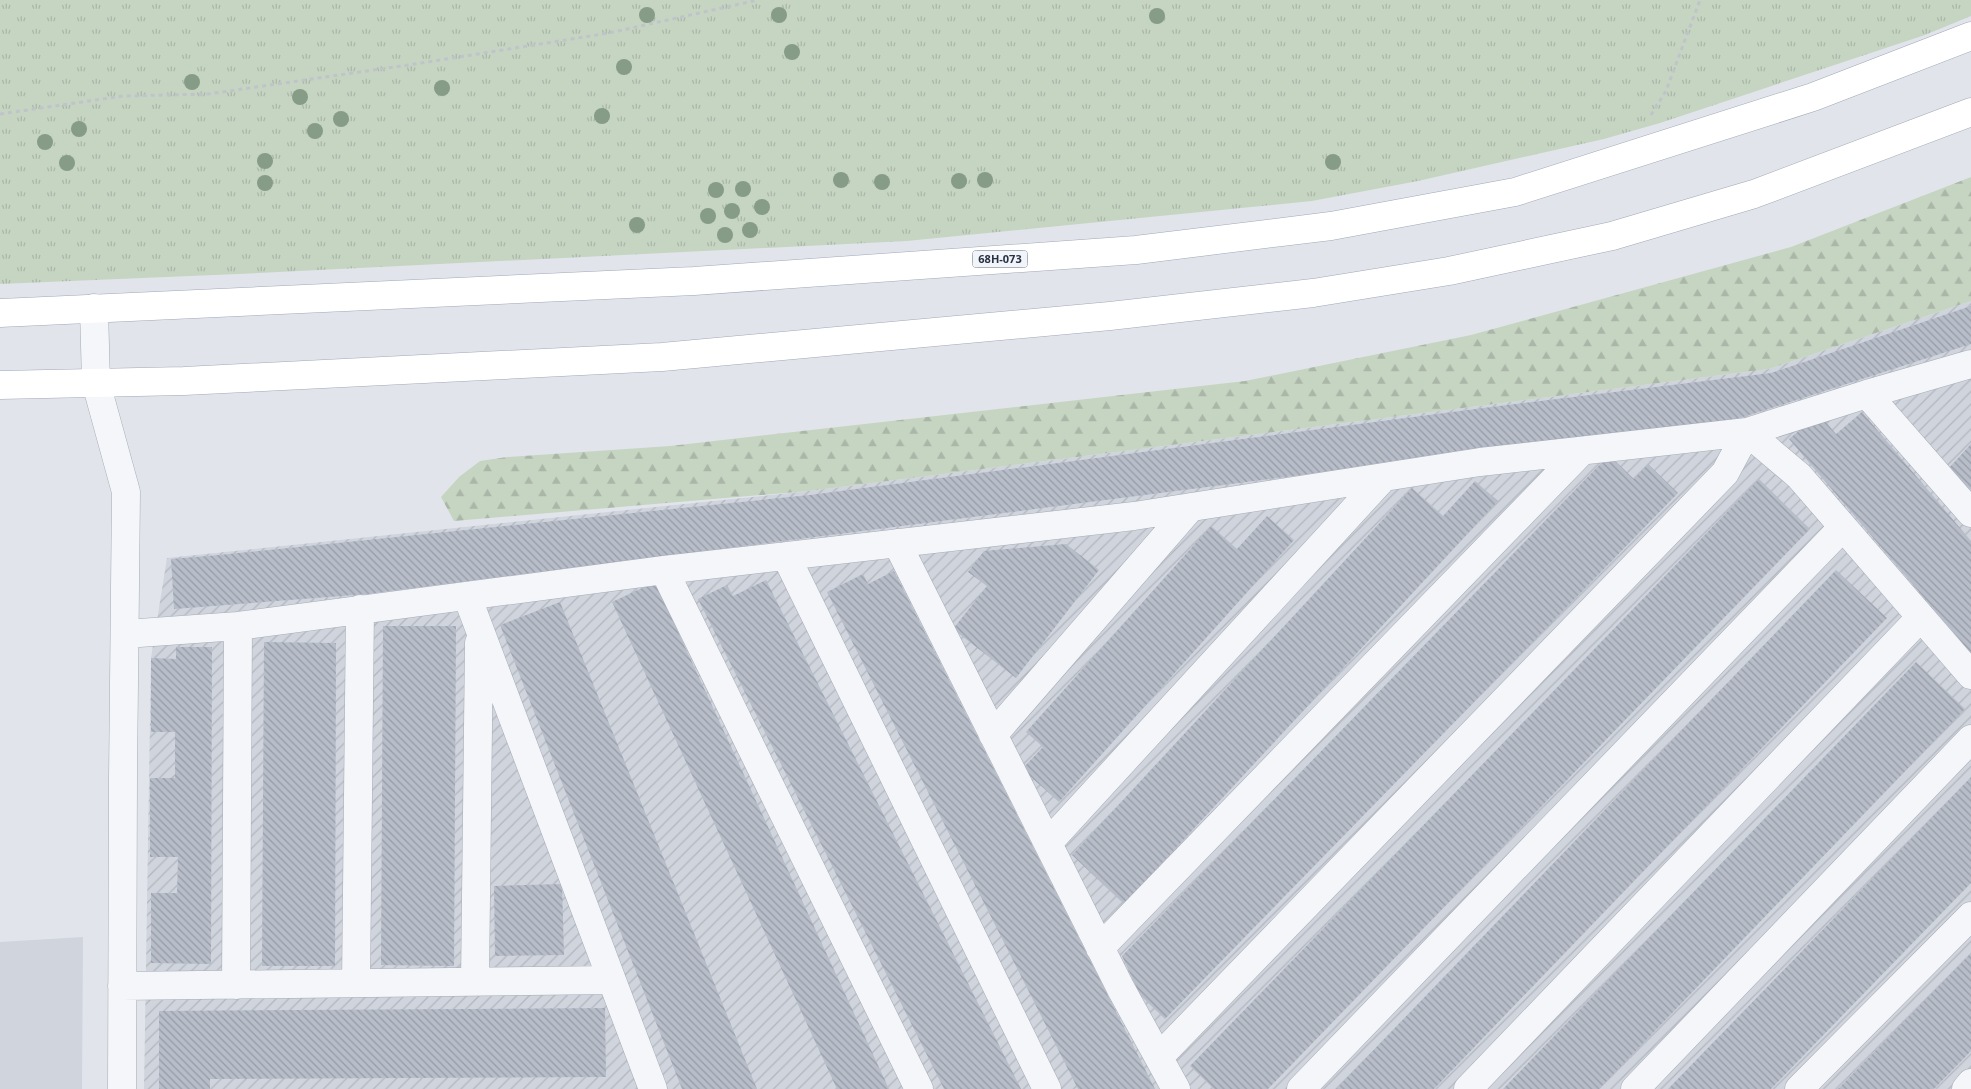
<svg xmlns="http://www.w3.org/2000/svg" width="1971" height="1089" font-family="'Open Sans',sans-serif">
	<defs>
		<pattern id="industrial-furrows" width="10" height="10" patternUnits="userSpaceOnUse" patternTransform="scale(1.25)"><rect width="10" height="10" fill="#cfd4dd"/><path d="M-1 1l2-2M0 10L10 0M9 11l2-2" fill="none" stroke="#b2b6bf"/></pattern>
		<pattern id="grass-tufts" width="24" height="20" patternUnits="userSpaceOnUse" patternTransform="scale(1.25)"><rect width="24" height="20" fill="#c6d5c2"/><path d="M3 7l-1-3M5 7V3M7 7l1-3M15 17l-1-3M17 17v-4M19 17l1-3" fill="none" stroke="#aab7a8"/></pattern>
		<pattern id="forest-firs" width="22" height="20" patternUnits="userSpaceOnUse" patternTransform="scale(1.25)"><rect width="22" height="20" fill="#c6d5c2"/><path d="M5 1l3.5 6h-7zM16 11l3.5 6h-7z" fill="#aab7a8"/></pattern>
		<pattern id="building-back-hatch" width="6" height="6" patternUnits="userSpaceOnUse" patternTransform="scale(1.25)"><rect width="6" height="6" fill="#b8bec9"/><path d="M-1 5l2 2M0 0l6 6M5-1l2 2" fill="none" stroke="#969ba5"/></pattern>
	</defs>
	<rect width="100%" height="100%" fill="#e1e5eb"/>
	<path fill="#cfd4dd" d="M83 937 82 1089H0V942Z"/>
	<path fill="url(#industrial-furrows)" d="M1971 301V1089H144L151 658 167 558 809 491 1769 369Z"/>
	<path fill="url(#grass-tufts)" d="M0 0H1971V16L1925 35 1660 123 1604 139 1418 181 1312 201 907 241 259 273 0 284Z"/>
	<path fill="url(#forest-firs)" d="M1971 177V301L1769 369 809 491 454 521 441 497 459 477 480 461 507 457 670 446 1245 381 1471 335 1791 247Z"/>
	<path fill="url(#building-back-hatch)" d="M1971 306V344L1734 420 367 594 174 609 171 559 219 555 810 495 1491 407 1771 373Z
		M1862 412 1971 541V653L1789 439 1819 414 1836 434Z
		M1971 444V490L1948 469Z
		M1609 455 1634 479 1648 464 1678 493 1165 1019 1140 995 1122 956Z
		M1759 479 1810 529 1268 1089H1214L1190 1066Z
		M1475 481 1498 501 1124 904 1072 855 1412 488 1443 516Z
		M1267 516 1294 540 1059 802 1022 769 1043 747 1026 732 1211 526 1237 549Z
		M1066 544 1099 570 1016 678 953 629 987 586 968 572 984 551Z
		M1836 570 1887 618 1434 1089H1336Z
		M894 571 1155 1089H1078L827 592 863 574 868 584Z
		M766 580 1021 1089H944L698 599 727 585 733 596Z
		M655 582 889 1089H837L612 602Z
		M560 602 757 1089H682L500 625Z
		M383 626H456L454 966 381 965Z
		M264 642 336 643 335 966H262Z
		M176 647H212L211 964 151 963V893H177L178 857H150V778H175V732H151V658L176 659Z
		M1916 662 1965 709 1599 1089H1503Z
		M1971 777V883L1771 1089H1668Z
		M562 884 564 955 495 956 494 886Z
		M1971 953V1051L1934 1089H1838Z
		M605 1008 606 1077 210 1079V1089H159V1011Z"/>
	<g fill="none" stroke-linecap="round" stroke-linejoin="round">
		<g stroke="#a6abb6" stroke-width="29">
			<path id="minor" d="M94 308 96 383 126 492 123 778 122 1089
				M1867 394 1971 364
				M897 543 1121 989 1176 1089
				M786 556 1047 1089
				M664 570 919 1089
				M467 596 653 1089
				M125 634 238 626 664 570 1134 516 1480 462 1747 432 1799 476 1971 675
				M993 735 1191 507
				M1048 843 1384 477
				M1100 948 1582 451
				M475 981 479 643
				M356 983 360 609
				M236 985 238 626
				M122 986 612 980
				M1159 1057 1725 473 1747 432 1867 394 1971 513
				M1301 1089 1843 527
				M1468 1089 1921 617
				M1635 1089 1971 739
				M1799 1089 1971 916
				M1966 1089 1971 1083"/>
		</g>
		<g stroke="#a0a8b7" stroke-width="29">
			<path id="major" d="M0 313 694 281 1136 250 1331 226 1515 192 1813 97 1971 36
				M0 385 184 381 662 357 1110 316 1313 293 1449 271 1612 236 1754 194 1971 112"/>
		</g>
		<path stroke="#bfc3ca" stroke-width="3" stroke-dasharray="4 4" stroke-linecap="butt" d="M0 114 123 96 208 94 415 64 609 33 758 0
			M1651 115 1666 91 1700 0"/>
		<use href="#minor" stroke="#f4f6f9" stroke-width="28"/>
		<use href="#major" stroke="#fff" stroke-width="28"/>
	</g>
	<g fill="#869c86">
		<circle cx="647" cy="15" r="8"/>
		<circle cx="779" cy="15" r="8"/>
		<circle cx="1157" cy="16" r="8"/>
		<circle cx="792" cy="52" r="8"/>
		<circle cx="624" cy="67" r="8"/>
		<circle cx="192" cy="82" r="8"/>
		<circle cx="442" cy="88" r="8"/>
		<circle cx="300" cy="97" r="8"/>
		<circle cx="602" cy="116" r="8"/>
		<circle cx="341" cy="119" r="8"/>
		<circle cx="79" cy="129" r="8"/>
		<circle cx="315" cy="131" r="8"/>
		<circle cx="45" cy="142" r="8"/>
		<circle cx="265" cy="161" r="8"/>
		<circle cx="1333" cy="162" r="8"/>
		<circle cx="67" cy="163" r="8"/>
		<circle cx="841" cy="180" r="8"/>
		<circle cx="985" cy="180" r="8"/>
		<circle cx="959" cy="181" r="8"/>
		<circle cx="882" cy="182" r="8"/>
		<circle cx="265" cy="183" r="8"/>
		<circle cx="743" cy="189" r="8"/>
		<circle cx="716" cy="190" r="8"/>
		<circle cx="762" cy="207" r="8"/>
		<circle cx="732" cy="211" r="8"/>
		<circle cx="708" cy="216" r="8"/>
		<circle cx="637" cy="225" r="8"/>
		<circle cx="750" cy="230" r="8"/>
		<circle cx="725" cy="235" r="8"/>
	</g>
	<g text-anchor="middle" stroke-width="4" stroke-linejoin="round" paint-order="stroke">
		<rect fill="#f1f4f8" stroke="#646c7a" stroke-width="1" x="972.5" y="250.5" width="55" height="17" rx="4"/>
		<g font-size="11" font-weight="bold" fill="#283144">
			<text x="1000" y="263">68Н-073</text>
		</g>
	</g>
</svg>
